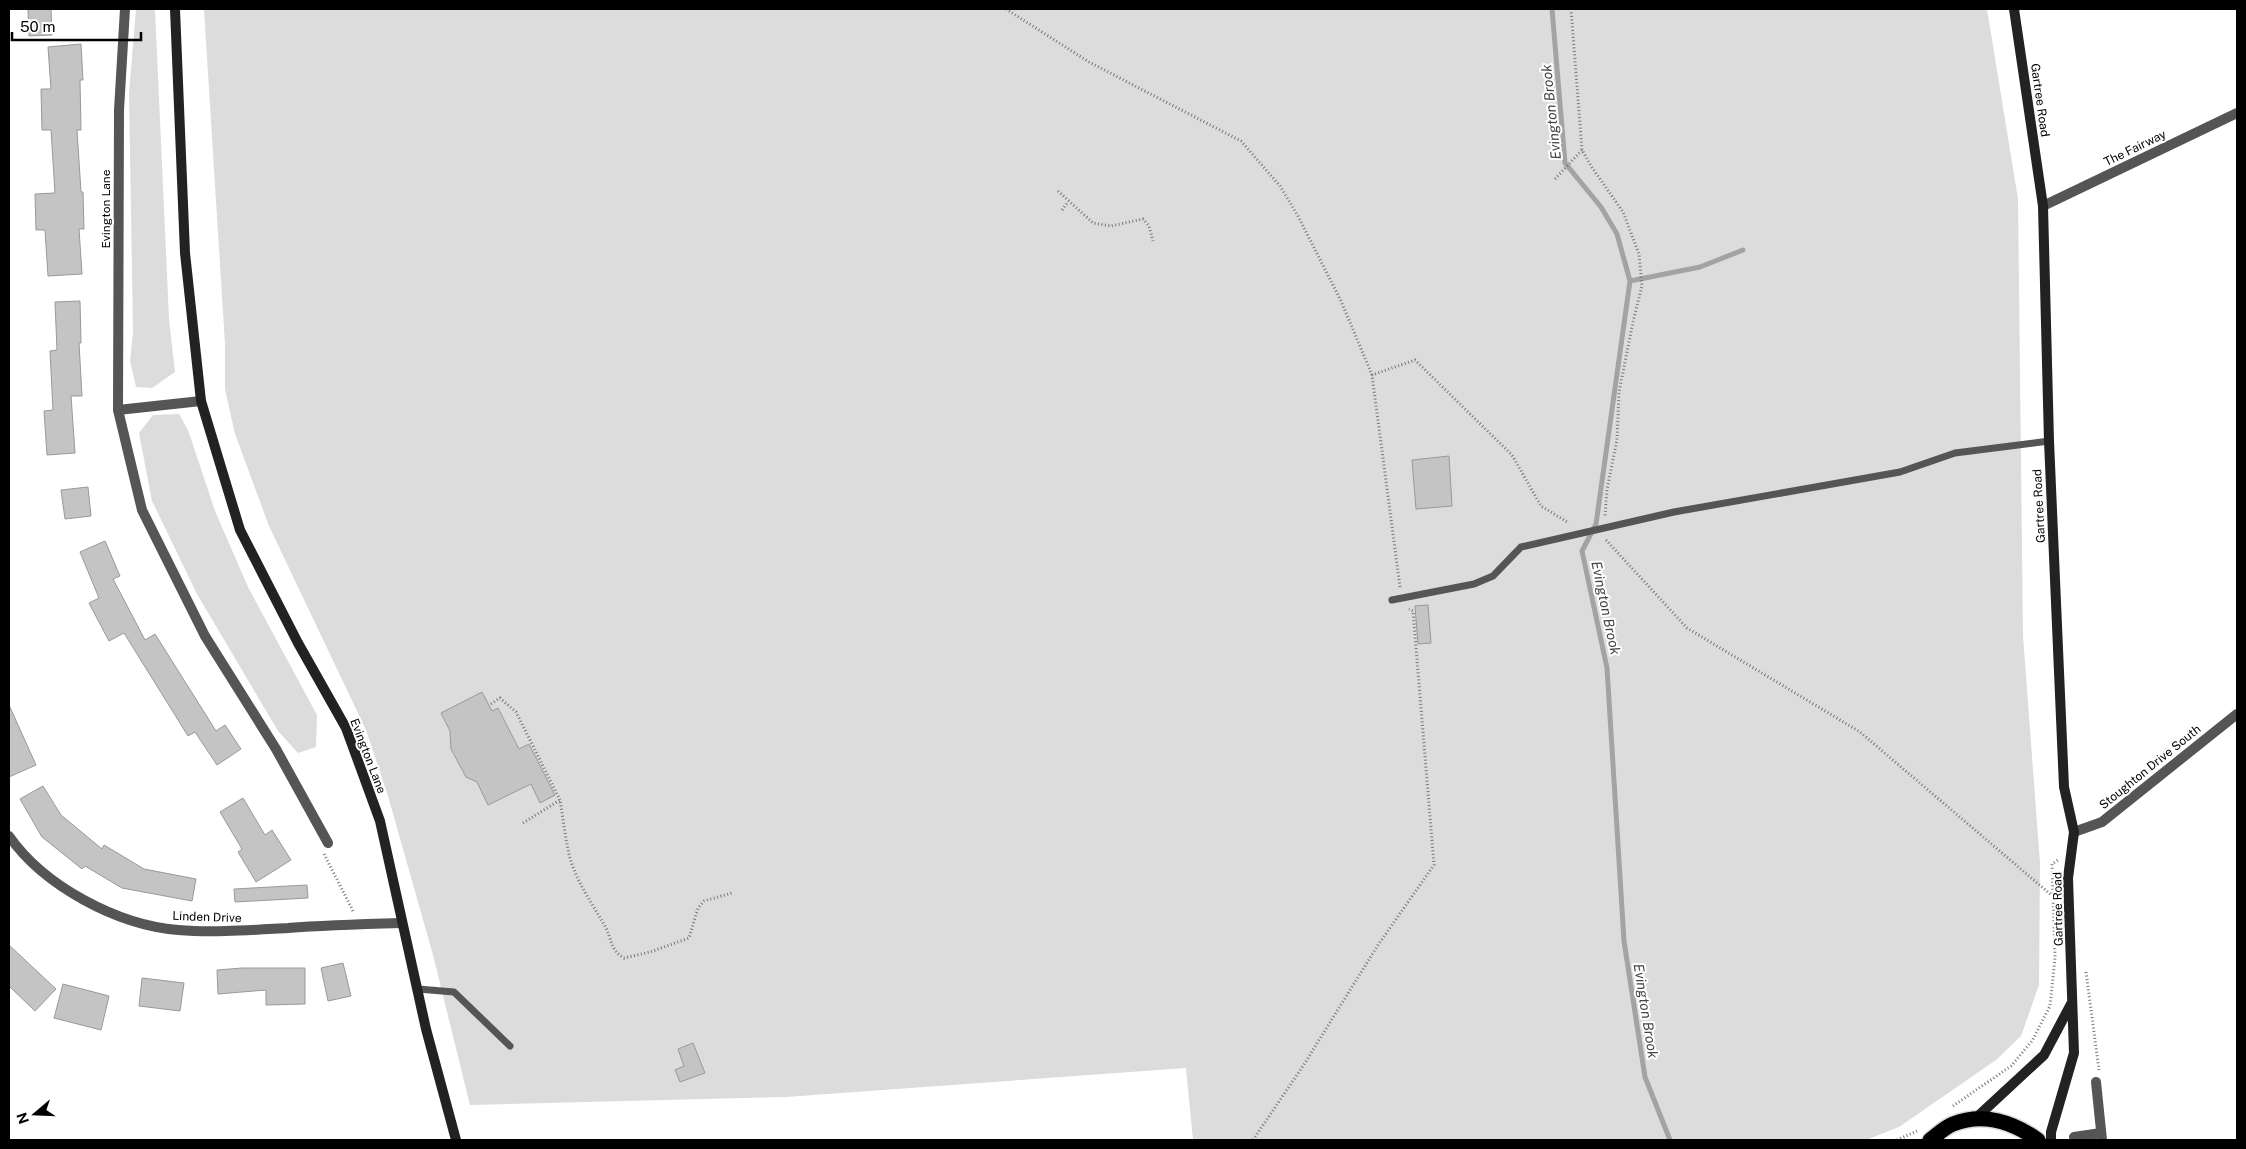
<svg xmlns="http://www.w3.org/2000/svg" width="2246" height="1149" font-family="'Public Sans',sans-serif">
	<rect width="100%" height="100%" fill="#fff"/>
	<path fill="#dcdcdc" d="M136 9H155L169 319 175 372 152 388 136 387 130 361 133 333 129 93Z
		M204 9H1987L2018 199 2023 636 2040 863 2039 985 2021 1036 1996 1060 1899 1127 1866 1140H1193L1186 1068 786 1097 470 1105 433 955 388 796 366 730 269 526 235 434 225 389V344Z
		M179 414 188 430 215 511 248 587 317 715 316 747 298 753 278 731 197 594 152 501 139 433 153 415Z"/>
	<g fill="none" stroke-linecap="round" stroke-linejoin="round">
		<path stroke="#a3a3a3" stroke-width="5" d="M1552 9 1565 163 1601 207 1617 234 1630 281 1596 524 1582 551 1607 668 1624 941 1645 1077 1670 1140
			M1630 281 1700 267 1743 250"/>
	</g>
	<path fill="#c4c4c4" stroke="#999" d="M28 9H51L52 35 29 36Z
		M81 44 83 80H80L81 130H77L81 192H83L84 229H79L82 274 48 276 45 230H36L35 194 55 193 51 130H42L41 89H51L48 47Z
		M80 301 81 343H79L82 396H71L75 453 47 455 44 411 53 410 50 351 57 350 55 302Z
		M1449 456 1452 506 1416 509 1412 460Z
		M88 487 91 516 65 519 61 490Z
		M105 541 120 576 113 579 145 640 155 634 216 731 225 725 241 749 217 765 195 732 188 736 124 633 109 641 89 603 99 598 80 552Z
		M1428 605 1431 643 1418 644 1415 606Z
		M482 692 492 711 498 708 519 749 529 744 555 795 540 803 531 784 488 805 477 782 466 777 451 749 450 731 441 713Z
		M9 705 36 765 9 777Z
		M43 786 61 815 102 849 104 845 144 869 196 879 192 901 122 888 85 866 82 869 42 837 20 799Z
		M243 798 265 835 272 830 291 860 256 882 238 852 242 849 220 812Z
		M307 885 308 898 235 902 234 889Z
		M9 945 56 989 35 1011 9 986Z
		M343 963 351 996 328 1001 321 968Z
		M242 968H305V1004L266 1005V990L218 994 217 970Z
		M142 978 184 983 180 1011 139 1006Z
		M63 984 109 996 101 1030 54 1018Z
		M693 1043 705 1073 680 1082 675 1070 684 1066 678 1049Z"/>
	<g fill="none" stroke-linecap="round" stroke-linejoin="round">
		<g stroke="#dbdbdb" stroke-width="18">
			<path id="highway" d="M1930 1140C1937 1135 1945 1127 1953 1124 1983 1112 2013 1122 2038 1140"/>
		</g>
		<path stroke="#777" stroke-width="3" stroke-dasharray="1 2.5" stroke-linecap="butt" d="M1006 9 1089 62 1241 141 1280 186 1298 216 1341 301 1372 375
			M1571 9 1582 150 1591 166 1623 212 1639 254 1642 286 1633 322 1619 392 1617 440 1607 489 1605 516
			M1555 179 1582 150
			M1058 191 1093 223 1111 226 1143 219 1149 226 1153 241
			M1062 210 1068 202
			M1606 540 1687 628 1860 732 2056 899
			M1400 587 1372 375 1415 360 1512 455 1541 506 1569 523
			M491 704 500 698 516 712 560 800
			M523 823 560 800C563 818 565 836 569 854 575 880 592 903 605 926 612 939 610 950 624 958L650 952 689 938 698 908 704 901 732 893
			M324 854 353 911
			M2086 972 2099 1070
			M1953 1106 2011 1066 2032 1041 2050 1006 2055 958 2052 864 2058 860
			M1253 1140 1303 1066 1378 945 1434 865 1413 611 1409 609
			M1897 1140 1917 1131"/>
		<path stroke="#555" stroke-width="7" d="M1392 600 1474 584 1493 576 1521 547 1674 512 1900 472 1955 453 2049 441
			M418 989 454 992 510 1046"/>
		<path stroke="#555" stroke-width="10" d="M125 9 119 110 118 410 201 401
			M2043 206 2237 113
			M118 410 142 510 205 636 276 749 328 843
			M2074 832 2102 822 2237 714
			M9 836C44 886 117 925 178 930 214 933 252 930 288 928 326 925 364 924 402 923
			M2096 1082 2102 1140
			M2074 1137 2101 1133"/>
		<path stroke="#222" stroke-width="10" d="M175 9 185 253 201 401 240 530 298 643 346 728 380 821 426 1029 456 1140
			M2014 9 2043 206 2049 441 2064 787 2074 832 2068 878 2074 1053 2051 1132V1140
			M1976 1118 2044 1055 2071 1004"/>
		<use href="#highway" stroke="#000" stroke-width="15"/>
	</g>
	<g text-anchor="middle" stroke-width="4" stroke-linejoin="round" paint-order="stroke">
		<g font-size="12" fill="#000" stroke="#fff">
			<text transform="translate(2040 100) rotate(82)" y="4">Gartree Road</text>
			<text transform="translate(2135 148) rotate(-26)" y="4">The Fairway</text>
			<text transform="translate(106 209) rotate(-90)" y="4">Evington Lane</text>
			<text transform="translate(2039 506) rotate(-93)" y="4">Gartree Road</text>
			<text transform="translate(368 756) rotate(69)" y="4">Evington Lane</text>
			<text transform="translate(2150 767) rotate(-39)" y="4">Stoughton Drive South</text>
			<text transform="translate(2058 909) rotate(-91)" y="4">Gartree Road</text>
			<text transform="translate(207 917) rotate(2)" y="4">Linden Drive</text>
		</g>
		<g font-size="14" font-style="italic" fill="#444" stroke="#fff">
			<text transform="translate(1551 112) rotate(-96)" y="5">Evington Brook</text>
			<text transform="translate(1606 608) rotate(78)" y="5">Evington Brook</text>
			<text transform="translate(1646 1011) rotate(81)" y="5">Evington Brook</text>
		</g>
	</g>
	<rect width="2246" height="1149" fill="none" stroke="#000000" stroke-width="20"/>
	<g transform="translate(35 1114) rotate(251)" stroke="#ffffff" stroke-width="4" paint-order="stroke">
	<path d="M0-4L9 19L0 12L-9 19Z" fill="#000000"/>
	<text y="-8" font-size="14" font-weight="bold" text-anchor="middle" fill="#000000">N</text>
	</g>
	<path d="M12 32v8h129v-8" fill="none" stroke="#000000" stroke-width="2.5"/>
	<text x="20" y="32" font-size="15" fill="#000000" stroke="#ffffff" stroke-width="4" paint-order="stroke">50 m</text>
</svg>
